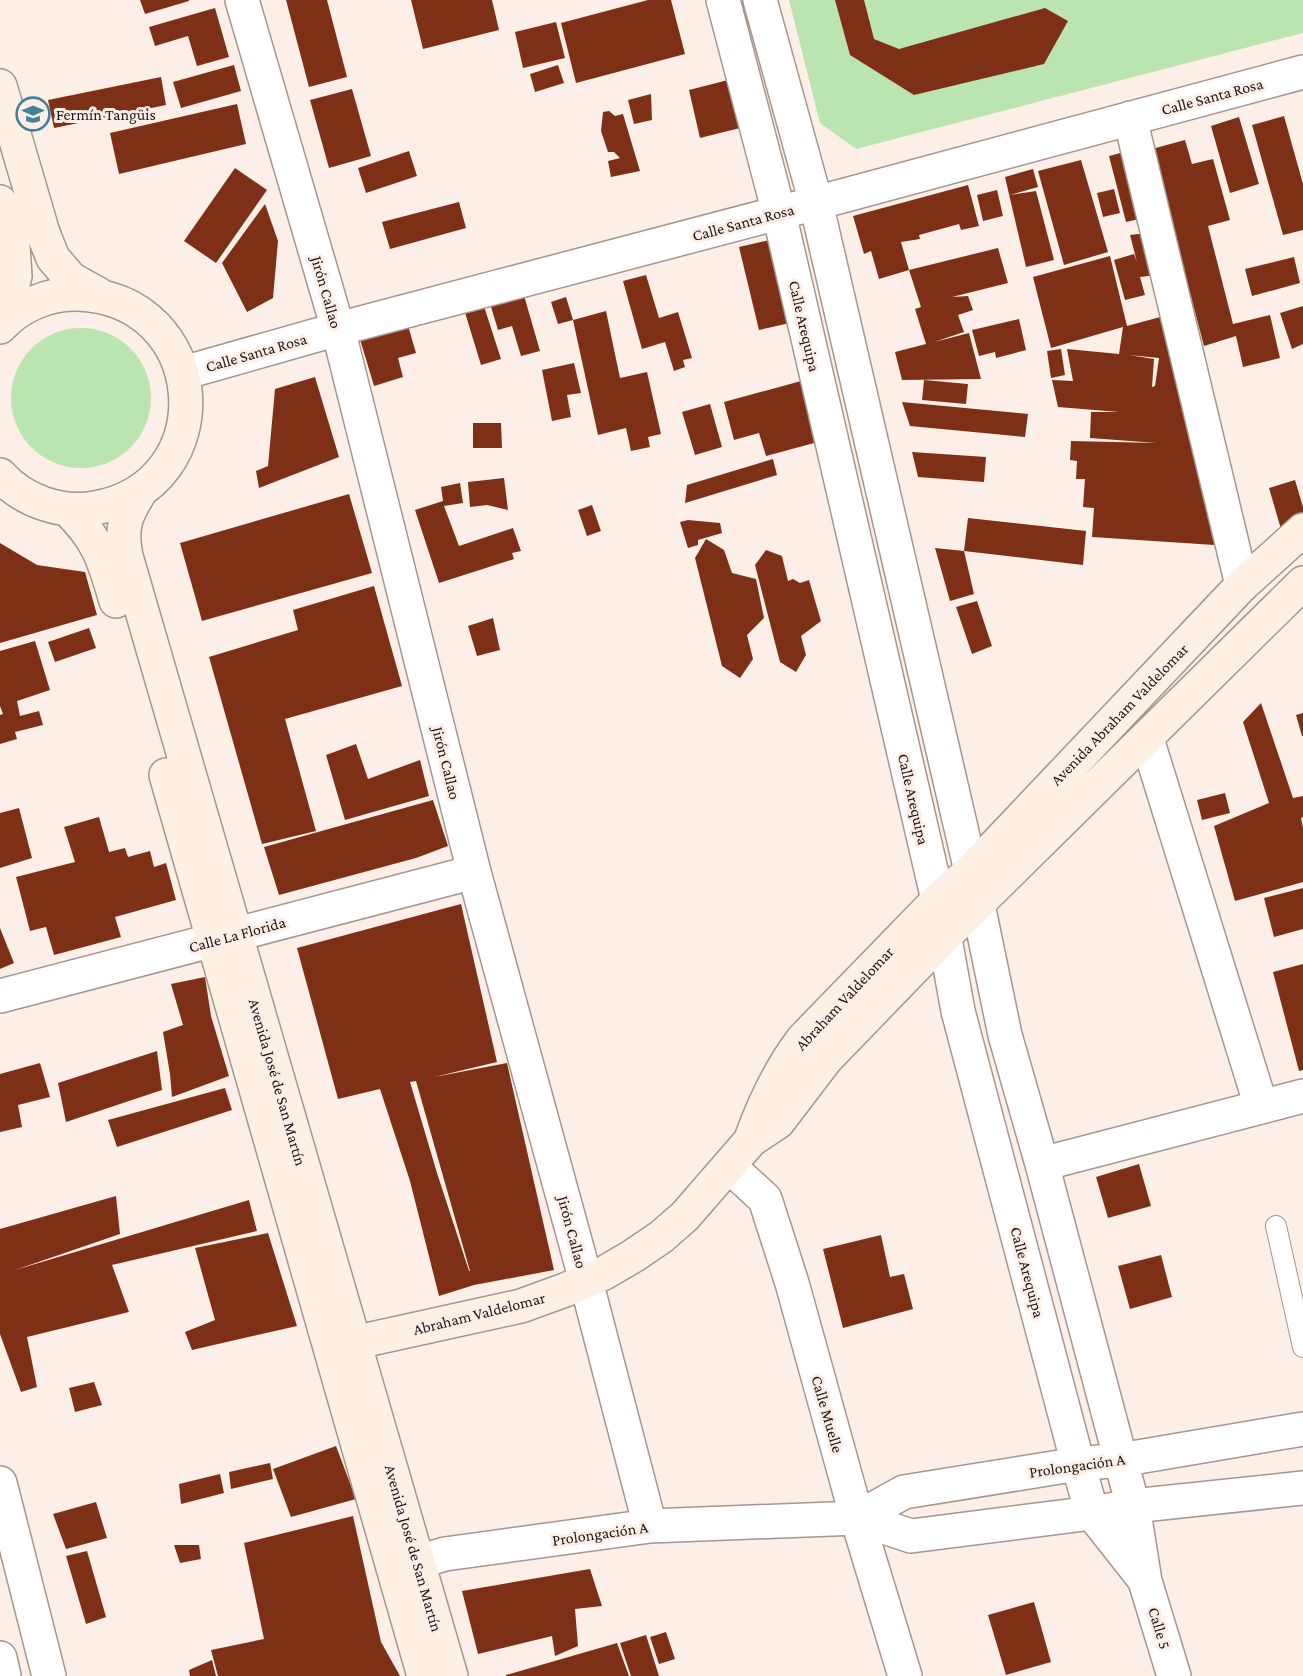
<svg xmlns="http://www.w3.org/2000/svg" width="1303" height="1676" font-family="'Crimson Pro',serif">
	<rect width="100%" height="100%" fill="#fdefe8"/>
	<path fill="#bbe5b0" d="M789 0H1303V33L856 149 820 123Z
		M11 398a70 70 0 1 1 140 0a70 70 0 1 1-140 0Z"/>
	<path fill="#7d3016" fill-rule="evenodd" d="M140 0H189V1L145 14Z
		M286 0H327L347 77 309 87Z
		M411 0H492L499 30 423 49Z
		M648 0H671L685 54 576 83 561 23Z
		M835 0H864L874 39 899 49 1045 8 1068 21 1044 64 914 95 850 55Z
		M215 8 229 57 197 66 188 36 155 46 149 27Z
		M556 22 565 58 523 68 515 32Z
		M234 65 241 91 181 108 173 82Z
		M558 65 564 83 535 92 530 74Z
		M161 77 166 105 54 128 48 100Z
		M732 79 744 127 700 138 689 90Z
		M352 89 371 156 329 168 310 100Z
		M651 94 652 120 634 124 628 100Z
		M237 104 246 144 119 174 110 133Z
		M609 111 615 116 623 114 640 171 611 177 608 161 620 158 614 152H608L601 131 603 112Z
		M1284 116 1303 184V230L1283 235 1252 125Z
		M1239 117 1259 184 1230 193 1211 126Z
		M1185 140 1192 164 1213 159 1230 220 1208 226 1233 324 1270 315 1280 358 1243 367 1236 336 1204 346 1152 149Z
		M1136 149 1153 216 1126 222 1109 156Z
		M409 151 417 176 366 193 358 168Z
		M1081 160 1108 252 1064 265 1038 171Z
		M235 168 267 190 216 263 184 241Z
		M1033 169 1038 187 1010 195 1036 191 1054 260 1026 267 1005 177Z
		M968 185 979 226 961 230 959 224 919 235 920 239 901 242 909 270 879 279 871 251 864 254 853 216Z
		M1114 189 1120 213 1103 217 1097 193Z
		M997 190 1003 216 983 221 977 195Z
		M459 202 466 228 390 249 382 222Z
		M265 204 278 241 273 298 247 312 222 263Z
		M1155 232 1165 274 1140 277 1145 295 1125 300 1114 260 1134 254 1137 262 1130 235Z
		M778 238 799 321 759 330 739 247Z
		M998 248 1008 283 952 297 968 296 973 310 958 315 964 332 934 342 969 333 981 379 902 380 895 352 926 344 915 309 921 307 909 270Z
		M1110 256 1127 326 1175 313 1230 546 1092 537 1094 508 1083 507 1085 479H1076L1077 461 1070 460 1071 441 1157 443 1090 438 1091 412H1119L1058 407 1052 380 1073 381 1067 349 1119 354 1123 327 1051 348 1033 277ZM1129 355 1159 358 1155 386 1152 387 1154 359Z
		M1294 257 1300 283 1252 296 1245 269Z
		M646 275 659 318 678 312 692 358 683 360 685 367 674 371 665 342 642 349 623 281Z
		M521 285 540 351 521 356 512 326 498 330 489 300Z
		M566 297 573 320 558 324 551 302Z
		M482 300 501 359 481 365 463 306Z
		M1303 306V344L1292 349 1280 313Z
		M606 311 620 378 647 372 661 434 648 437 650 447 631 451 626 428 598 435 573 320Z
		M1019 319 1026 350 996 358 995 352 979 356 972 330Z
		M407 322 416 353 398 358 403 377 374 386 359 336Z
		M1061 349 1065 375 1051 378 1047 351Z
		M574 363 581 393 567 395 571 417 552 421 542 370Z
		M315 377 339 457 259 488 256 471 268 466 275 389Z
		M812 378 829 439 766 456 759 433 734 440 724 402Z
		M924 380 968 384 966 404 922 400Z
		M902 402 1028 414 1025 437 910 426Z
		M710 404 722 447 695 455 682 412Z
		M473 423H501L502 448H473Z
		M912 452 986 457 984 482 918 477Z
		M773 459 777 475 685 503 687 485Z
		M504 478 508 510 487 505 470 507 468 482Z
		M1295 480 1303 507V522L1281 529 1269 488Z
		M460 483 463 503 444 506 459 546 513 528 521 551 512 553 514 559 439 583 415 510 443 501 441 487Z
		M349 494 372 573 202 621 180 543Z
		M592 505 601 531 587 536 578 510Z
		M968 518 1086 531 1083 565 964 551Z
		M688 520 720 523 722 533 698 540V545L688 548 680 522Z
		M706 539 724 550 732 573 756 579 764 618 747 635 753 659 740 678 722 666 695 558Z
		M0 543 37 565 85 572 97 615 0 643Z
		M935 548 964 551 974 594 950 601Z
		M766 550 782 556 788 581 793 579 800 583 809 580 821 621 801 636 806 655 796 672 780 662 755 565Z
		M374 586 402 686 285 719 316 831 262 844 209 657 298 630 293 610Z
		M977 601 992 646 972 654 956 607Z
		M493 618 500 650 477 656 468 626Z
		M89 628 96 648 55 662 48 642Z
		M35 641 50 690 17 701 20 716 39 711 43 725 15 732 17 739 0 744V715L3 714 0 706V651Z
		M1261 703 1293 798 1303 796V817L1301 818 1303 828V882L1235 901 1214 826 1269 803 1243 722Z
		M1303 713V736H1302L1296 715Z
		M356 744 368 779 420 760 429 796 345 820 326 755Z
		M1225 793 1230 813 1202 820 1197 800Z
		M433 800 448 846 416 858 279 895 264 847Z
		M19 808 32 858 0 868V813Z
		M99 817 109 852 125 848 128 857 150 851 154 867 166 863 176 900 115 917 121 937 54 955 46 927 30 931 16 877 75 862 64 827Z
		M1303 888V929L1274 937 1264 898Z
		M461 904 497 1062 434 1077 507 1063 554 1270 474 1285 439 1296 410 1181 380 1089 338 1099 297 948ZM416 1081 470 1271H469L437 1173 410 1082Z
		M0 928 14 963 0 969Z
		M1303 964V1070L1299 1071 1273 972Z
		M205 977 211 1016 229 1076 172 1097 170 1074 163 1032 183 1025 171 984Z
		M157 1051 162 1090 66 1122 58 1083Z
		M40 1063 50 1097 18 1105 22 1127 0 1132V1074Z
		M225 1088 232 1110 117 1147 108 1120Z
		M1139 1164 1151 1206 1108 1218 1096 1177Z
		M116 1196 120 1234 15 1270 249 1200 257 1231 112 1265 129 1312 27 1337 37 1387 21 1392 0 1334V1229Z
		M268 1233 297 1326 192 1350 185 1332 215 1320 195 1248Z
		M881 1235 890 1277 904 1274 913 1309 843 1328 823 1249Z
		M1161 1255 1172 1297 1130 1309 1118 1266Z
		M94 1382 102 1405 75 1412 69 1388Z
		M336 1446 356 1499 291 1517 273 1469Z
		M270 1463 273 1479 231 1489 229 1472Z
		M220 1474 224 1493 181 1504 179 1484Z
		M96 1502 107 1538 66 1549 53 1514Z
		M353 1516 381 1642 400 1676H218L211 1650 264 1639 244 1543Z
		M174 1545H199L201 1559 180 1563Z
		M87 1551 106 1617 86 1624 66 1556Z
		M590 1569 602 1606 575 1609 578 1646 555 1656 552 1636 478 1654 462 1591Z
		M1034 1602 1051 1662 1006 1675 988 1615Z
		M666 1632 675 1659 659 1664 650 1637Z
		M646 1635 659 1676H631L620 1643Z
		M617 1643 629 1676H506V1675Z
		M212 1660 216 1676H190L189 1670Z"/>
	<g fill="none" stroke-linecap="round" stroke-linejoin="round">
		<g stroke="#a5968e" stroke-width="22">
			<path id="lane" d="M1276 1226 1303 1347"/>
		</g>
		<g stroke="#a5968e" stroke-width="36">
			<path id="street" d="M242 0 338 329 474 872 586 1281 650 1526
				M723 0 779 213 938 900 958 1011 1078 1464 1092 1513 1144 1579
				M760 0 816 203 971 871 1005 1035 1042 1164 1133 1506 1145 1581 1174 1676
				M1130 118 1242 585
				M183 373 338 329 816 203 1303 72
				M1147 739 1261 1106
				M0 996 474 872
				M1042 1164 1303 1096
				M729 1166 765 1199 792 1283 857 1518 905 1676
				M0 1483 49 1676
				M857 1518 904 1492 1078 1464 1120 1460 1303 1429
				M418 1562 445 1554 650 1526 857 1518 911 1536 1092 1513 1133 1506 1303 1488
				M0 1658 4 1676"/>
		</g>
		<g stroke="#a5968e" stroke-width="36">
			<path id="secondary" d="M0 86 43 233 53 258 71 279 98 294
				M0 202 13 246 15 276 3 324
				M0 327C19 306 49 293 77 294 212 298 225 485 95 508 61 514 23 501 0 475
				M142 489C126 514 120 526 126 556L451 1676
				M67 509C99 540 104 560 116 601
				M166 775 424 1676
				M751 1139C764 1103 780 1069 803 1039L938 900 971 871 1242 585 1303 530
				M330 1348 521 1306 565 1290 604 1273 633 1256 661 1237 685 1216 751 1140 778 1122 826 1059 944 937 1303 583"/>
		</g>
		<use href="#lane" stroke="#fff" stroke-width="20"/>
		<use href="#street" stroke="#fff" stroke-width="33"/>
		<use href="#secondary" stroke="#fef0e2" stroke-width="33"/>
	</g>
	<defs>
		<g id="school-ring" transform="scale(1.725)"><circle r="9.5" fill="#fdefe8" stroke="#438197" stroke-width="1.5"/><path d="M0-5L7-2L0 1L-7-2ZM-4 1L0 2.5L4 1V4Q0 6-4 4Z" fill="#438197"/></g>
	</defs>
	<g fill-rule="evenodd">
		<use href="#school-ring" x="33" y="114"/>
	</g>
	<g text-anchor="middle" stroke-width="6" stroke-linejoin="round" paint-order="stroke">
		<g font-size="16" fill="#1d1714" stroke="#fdefe8">
			<text transform="translate(1212 96) rotate(-15)" y="6">Calle Santa Rosa</text>
			<text transform="translate(743 222) rotate(-15)" y="6">Calle Santa Rosa</text>
			<text transform="translate(327 292) rotate(74)" y="6">Jirón Callao</text>
			<text transform="translate(805 326) rotate(77)" y="6">Calle Arequipa</text>
			<text transform="translate(256 352) rotate(-16)" y="6">Calle Santa Rosa</text>
			<text transform="translate(1119 714) rotate(-46)" y="6">Avenida Abraham Valdelomar</text>
			<text transform="translate(447 763) rotate(76)" y="6">Jirón Callao</text>
			<text transform="translate(914 799) rotate(77)" y="6">Calle Arequipa</text>
			<text transform="translate(237 934) rotate(-15)" y="6">Calle La Florida</text>
			<text transform="translate(844 998) rotate(-47)" y="6">Abraham Valdelomar</text>
			<text transform="translate(278 1082) rotate(74)" y="6">Avenida José de San Martín</text>
			<text transform="translate(573 1232) rotate(75)" y="6">Jirón Callao</text>
			<text transform="translate(1028 1272) rotate(75)" y="6">Calle Arequipa</text>
			<text transform="translate(479 1313) rotate(-14)" y="6">Abraham Valdelomar</text>
			<text transform="translate(828 1414) rotate(74)" y="6">Calle Muelle</text>
			<text transform="translate(1077 1465) rotate(-8)" y="6">Prolongación A</text>
			<text transform="translate(600 1533) rotate(-8)" y="6">Prolongación A</text>
			<text transform="translate(414 1548) rotate(74)" y="6">Avenida José de San Martín</text>
			<text transform="translate(1160 1628) rotate(73)" y="6">Calle 5</text>
		</g>
		<g font-size="16" fill="#1d1714" stroke="#fdefe8" text-anchor="start">
			<text x="56" y="120">Fermín Tangüis</text>
		</g>
	</g>
</svg>
